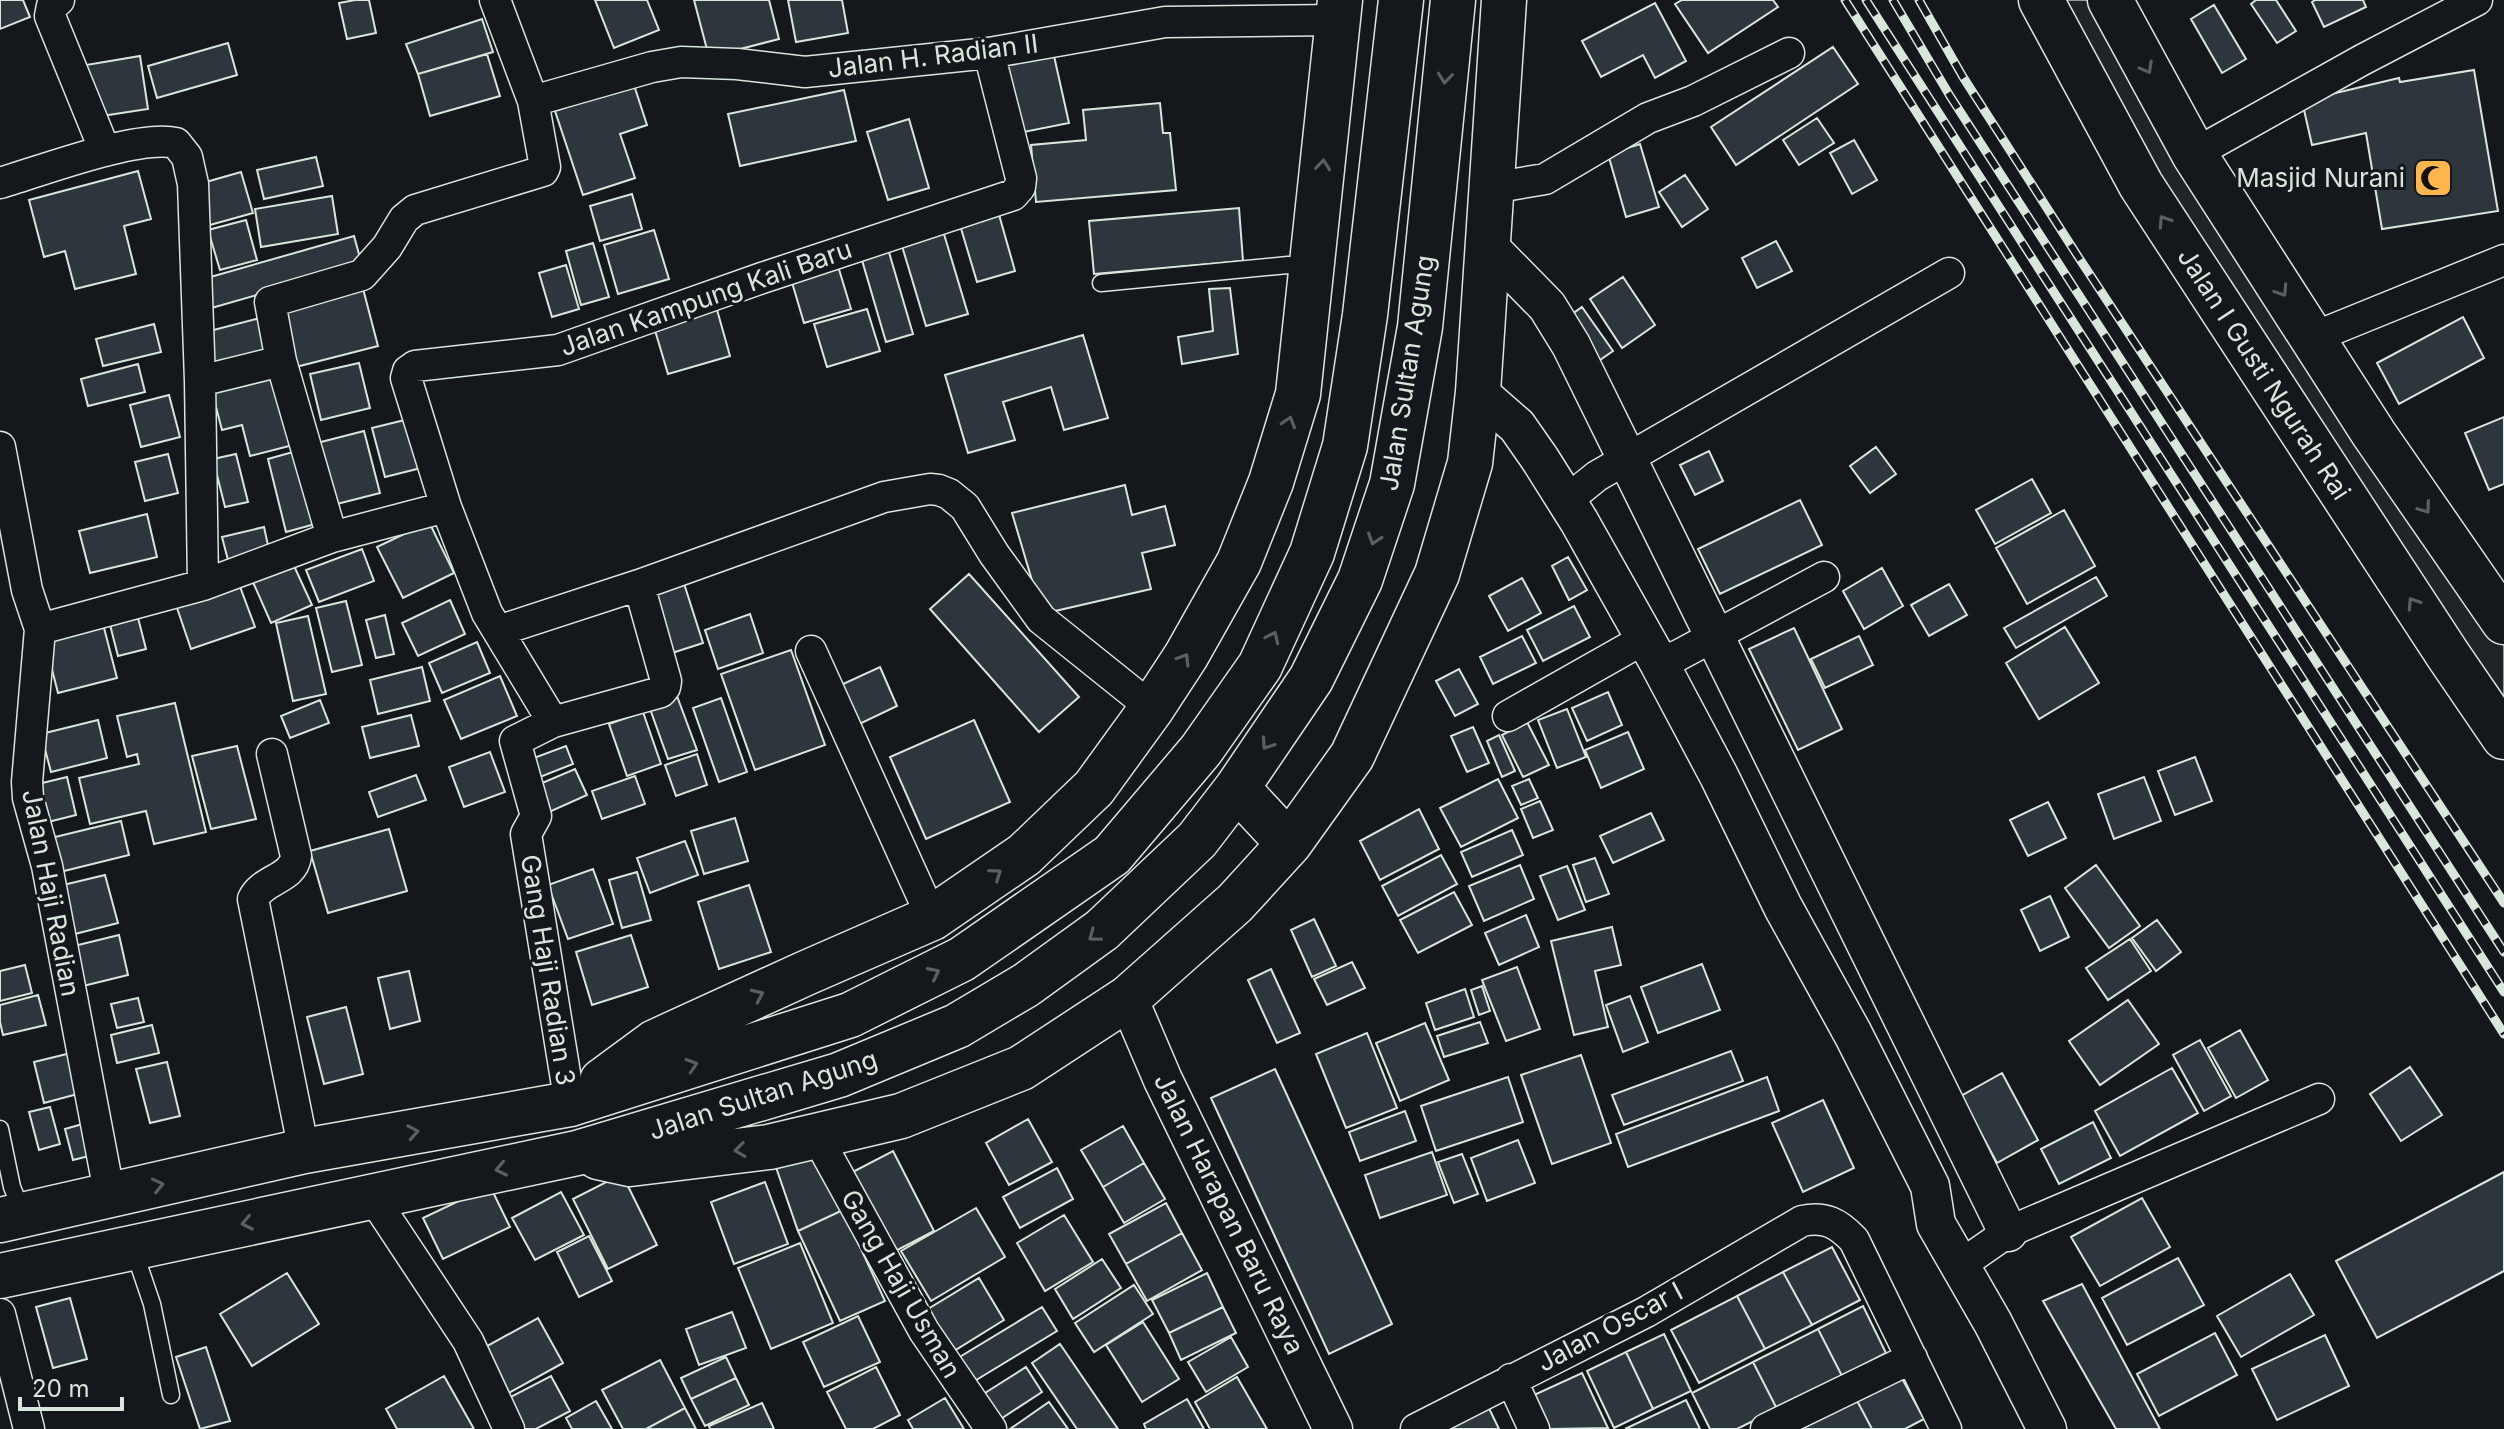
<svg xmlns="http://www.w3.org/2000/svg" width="2504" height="1429" font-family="Inter,sans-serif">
	<rect width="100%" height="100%" fill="#14181c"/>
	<path fill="#202428" stroke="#939e99" stroke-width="2" d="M2041 0H2110L2504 622V737Z"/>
	<path fill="#2c363c" stroke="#d8e6dc" stroke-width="2" d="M0 0H23L30 17 0 29Z
		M355 0H369L376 33 347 39 339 3Z
		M595 0H647L659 30 614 48Z
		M694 0H769L779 39 709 57Z
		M788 0H842L848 33 796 42Z
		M1682 0H1773L1778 7 1708 53 1675 4Z
		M2256 0H2276L2296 31 2277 43 2251 4Z
		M2315 0H2363L2366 7 2324 27 2312 2Z
		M1655 3 1686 61 1655 78 1643 55 1601 77 1582 41Z
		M2214 5 2246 59 2222 73 2191 19Z
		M482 19 493 52 418 74 406 44Z
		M228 43 237 75 157 98 148 66Z
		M1052 47 1069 123 1014 134 998 59Z
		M1833 47 1858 84 1736 165 1711 127Z
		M487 54 500 96 430 116 418 74Z
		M140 56 148 109 95 117 86 65Z
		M2474 70 2498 211 2382 229 2366 133 2312 145 2302 101 2399 78 2400 82Z
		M634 85 647 125 620 134 635 178 583 195 555 111Z
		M844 90 856 141 740 166 728 114Z
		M1160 103 1163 133H1170L1176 190 1036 202 1031 145 1086 140 1083 110Z
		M1817 118 1834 143 1799 165 1783 140Z
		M909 119 929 188 888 200 867 132Z
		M1854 140 1877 180 1852 194 1830 153Z
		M1640 144 1659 207 1626 217 1608 154Z
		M316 157 323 186 264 199 257 170Z
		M138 171 151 219 124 226 136 274 75 289 65 251 44 257 29 200Z
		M241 172 253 213 210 225 199 184Z
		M1685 175 1708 209 1682 227 1659 192Z
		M632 194 642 229 600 241 590 206Z
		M332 196 338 234 261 247 255 209Z
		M996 204 1015 271 977 282 957 215Z
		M1239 208 1243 261 1094 274 1089 221Z
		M246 220 257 260 220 270 208 230Z
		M941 224 968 314 926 326 899 236Z
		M654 230 669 279 618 294 604 245Z
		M354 236 362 265 208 309 200 280Z
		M1776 241 1792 271 1757 288 1742 258Z
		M886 242 913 334 886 342 859 250Z
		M593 243 609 297 581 305 566 251Z
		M566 265 579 309 552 317 539 273Z
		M838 266 851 309 804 323 791 279Z
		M1623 277 1655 325 1622 348 1590 299Z
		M361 281 378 346 292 368 275 302Z
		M1230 288 1238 354 1182 364 1178 337 1213 331 1209 289Z
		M714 299 730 356 668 374 651 317Z
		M1582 307 1613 351 1591 366 1561 322Z
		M867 309 880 351 827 367 814 324Z
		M268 316 277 352 210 369 202 333Z
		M2463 317 2484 358 2399 404 2377 363Z
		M154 324 161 352 103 366 96 339Z
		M1083 335 1108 418 1064 430 1051 387 1003 402 1015 440 968 453 945 375Z
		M359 363 370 408 321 420 310 374Z
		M138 364 145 392 88 406 81 379Z
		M277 367 297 444 250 456 242 425 222 430 210 384Z
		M169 395 180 437 141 447 130 405Z
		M2504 417V484L2489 490 2465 433Z
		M413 418 425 467 385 477 372 428Z
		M364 431 380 493 333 505 317 443Z
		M1876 447 1896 474 1870 493 1850 466Z
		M300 450 319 523 286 532 268 459Z
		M1709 451 1723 481 1695 495 1680 465Z
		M168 454 178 493 145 501 135 462Z
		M236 454 248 502 225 507 213 459Z
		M2032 479 2051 513 1995 544 1976 510Z
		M1125 485 1132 515 1165 506 1175 545 1142 553 1151 589 1042 614 1012 513Z
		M1800 500 1822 545 1720 594 1698 549Z
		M2064 510 2095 566 2027 604 1996 548Z
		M147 514 157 557 90 573 79 531Z
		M429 522 454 573 403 598 377 547Z
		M264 527 269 550 228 560 222 537Z
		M362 549 374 581 319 602 306 570Z
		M289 555 312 605 271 623 249 573Z
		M1568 557 1587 590 1569 600 1552 566Z
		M1882 568 1903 606 1864 629 1843 591Z
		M681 574 703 643 672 653 650 584Z
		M969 574 1079 697 1039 732 930 609Z
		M2096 577 2107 596 2016 648 2004 628Z
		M1522 578 1541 613 1508 631 1489 596Z
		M239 584 255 627 191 649 176 605Z
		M1949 584 1967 615 1929 636 1911 605Z
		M450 600 465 634 418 656 402 623Z
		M346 601 362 665 332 672 316 608Z
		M1574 606 1590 637 1543 661 1527 630Z
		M136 610 146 649 118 656 108 617Z
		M750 614 763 653 718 669 705 630Z
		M385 615 394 654 376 658 366 620Z
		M308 616 326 694 293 701 276 623Z
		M103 624 117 678 58 693 44 638Z
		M2065 627 2099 683 2039 719 2006 663Z
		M1794 628 1842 729 1798 750 1749 649Z
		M1522 636 1536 663 1493 684 1480 657Z
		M1859 636 1873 665 1825 688 1811 659Z
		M477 642 490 673 442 693 429 663Z
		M791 650 825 745 755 770 721 674Z
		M422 667 430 701 378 714 370 680Z
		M880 667 897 706 849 729 830 690Z
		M1459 669 1478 704 1455 716 1436 681Z
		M500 676 517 716 461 739 444 700Z
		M1608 692 1622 725 1587 741 1572 708Z
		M677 696 697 750 668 759 649 706Z
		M721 698 747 772 719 782 693 708Z
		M320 700 329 723 290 738 281 716Z
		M175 703 206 832 154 844 146 811 90 824 79 778 139 764 137 754 127 757 117 716Z
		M1567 709 1586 757 1557 768 1538 720Z
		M643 712 661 764 627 776 609 724Z
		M411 715 419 746 370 758 362 727Z
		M98 720 107 758 51 772 41 734Z
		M974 720 1010 802 926 839 890 757Z
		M1527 722 1549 765 1523 777 1502 735Z
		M1473 727 1489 763 1467 772 1451 736Z
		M1628 732 1644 769 1601 788 1585 750Z
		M1499 735 1515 771 1502 777 1487 741Z
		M237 746 256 819 211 829 192 756Z
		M566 746 573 764 530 781 523 762Z
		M490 752 505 792 464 807 449 767Z
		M697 754 707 785 676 796 665 765Z
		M2195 757 2212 801 2175 815 2158 771Z
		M575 769 587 795 547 813 535 786Z
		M416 775 426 800 378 817 369 792Z
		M635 776 645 804 602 819 592 791Z
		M67 777 76 815 44 823 34 785Z
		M2144 777 2161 821 2114 839 2098 794Z
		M1498 779 1518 818 1461 847 1440 808Z
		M1529 779 1538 798 1521 805 1512 786Z
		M1540 801 1553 830 1533 838 1521 809Z
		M2048 802 2066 838 2028 856 2010 820Z
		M1419 809 1439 849 1380 880 1360 841Z
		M1651 813 1664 840 1613 863 1600 836Z
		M735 818 748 861 704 874 691 831Z
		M121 821 129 855 60 872 51 838Z
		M389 829 407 891 328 913 310 851Z
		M1512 830 1523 855 1472 877 1461 852Z
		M685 841 698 875 650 893 637 858Z
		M1441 855 1457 884 1398 916 1382 886Z
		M1595 858 1609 894 1586 902 1573 865Z
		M1520 865 1534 899 1484 921 1469 886Z
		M2096 865 2140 926 2109 948 2065 888Z
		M1567 866 1585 910 1558 920 1540 876Z
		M593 869 613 924 568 939 548 885Z
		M637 872 651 920 622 928 609 880Z
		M105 875 118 923 71 935 59 886Z
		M749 885 771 952 719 969 698 902Z
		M1454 892 1472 925 1418 953 1400 920Z
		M2050 896 2069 937 2040 951 2021 910Z
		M1526 915 1539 947 1499 965 1485 933Z
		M1314 919 1336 966 1312 977 1291 930Z
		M2157 920 2181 952 2156 971 2132 938Z
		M1612 927 1621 965 1595 971 1608 1027 1574 1035 1551 941Z
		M119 935 128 975 79 987 70 947Z
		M631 935 648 987 592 1005 576 952Z
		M2130 939 2151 971 2108 1000 2086 968Z
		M1352 962 1365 988 1327 1005 1314 979Z
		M1702 964 1720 1010 1658 1033 1641 987Z
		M25 965 32 993 0 1001V971Z
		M1517 967 1540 1029 1506 1041 1482 980Z
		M1271 969 1300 1033 1277 1043 1248 980Z
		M409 971 420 1021 390 1029 378 978Z
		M1482 986 1490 1011 1479 1015 1471 990Z
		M1465 989 1474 1017 1435 1030 1426 1003Z
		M38 995 46 1025 3 1035 0 1022V1005Z
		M1630 996 1648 1042 1623 1052 1606 1005Z
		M138 998 144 1022 117 1028 111 1004Z
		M2128 1000 2159 1044 2100 1085 2069 1041Z
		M346 1007 363 1074 324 1084 307 1017Z
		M1480 1022 1488 1043 1444 1057 1437 1036Z
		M1425 1023 1449 1080 1400 1101 1376 1043Z
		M152 1025 159 1053 117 1063 111 1035Z
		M2240 1030 2268 1080 2236 1098 2208 1048Z
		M1367 1033 1397 1108 1346 1128 1316 1054Z
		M2200 1040 2231 1096 2204 1111 2173 1055Z
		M1731 1051 1743 1081 1624 1125 1612 1095Z
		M75 1052 85 1092 44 1103 34 1062Z
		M1581 1055 1611 1143 1552 1164 1521 1075Z
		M167 1062 180 1116 150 1123 136 1069Z
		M2410 1067 2442 1115 2401 1141 2370 1094Z
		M2172 1068 2198 1113 2120 1156 2095 1111Z
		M1275 1069 1392 1324 1329 1354 1211 1098Z
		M2002 1073 2038 1140 1997 1163 1961 1096Z
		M1508 1077 1523 1122 1436 1151 1421 1106Z
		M1767 1077 1779 1111 1628 1167 1616 1134Z
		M1823 1100 1854 1168 1803 1192 1772 1123Z
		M50 1107 60 1144 39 1150 29 1112Z
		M1405 1111 1416 1141 1360 1161 1349 1132Z
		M1028 1119 1052 1162 1009 1185 986 1143Z
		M2093 1122 2111 1158 2059 1184 2041 1149Z
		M86 1123 93 1155 73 1160 65 1129Z
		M1123 1126 1144 1163 1103 1187 1081 1150Z
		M816 1135 843 1210 798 1231 769 1147Z
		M1518 1140 1535 1183 1487 1201 1471 1158Z
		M893 1151 934 1231 886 1256 845 1176Z
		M1432 1152 1447 1195 1380 1218 1365 1175Z
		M1462 1154 1478 1194 1454 1203 1438 1162Z
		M1144 1163 1165 1199 1124 1223 1103 1187Z
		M1057 1168 1073 1199 1020 1228 1003 1197Z
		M2504 1172V1271L2377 1338 2336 1261Z
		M622 1174 657 1245 608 1269 573 1199Z
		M765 1182 788 1244 734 1264 711 1202Z
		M490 1186 510 1227 443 1259 423 1218Z
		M561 1192 584 1235 535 1260 512 1218Z
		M2142 1198 2170 1247 2100 1286 2071 1237Z
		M1166 1203 1182 1233 1126 1264 1109 1234Z
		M976 1208 1005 1257 931 1301 901 1251Z
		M843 1210 885 1301 840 1321 798 1231Z
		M1064 1215 1093 1262 1045 1291 1017 1243Z
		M1182 1233 1202 1270 1147 1301 1126 1264Z
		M589 1236 612 1281 579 1297 557 1252Z
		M800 1243 833 1323 771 1349 738 1268Z
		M1832 1247 1860 1300 1812 1325 1783 1272Z
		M2178 1258 2204 1305 2127 1345 2102 1298Z
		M1102 1259 1121 1288 1073 1319 1055 1289Z
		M1783 1272 1812 1325 1765 1349 1737 1296Z
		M287 1273 319 1324 252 1366 220 1314Z
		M1207 1273 1223 1307 1169 1333 1152 1300Z
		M2290 1274 2314 1315 2241 1357 2217 1316Z
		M979 1278 1004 1320 949 1354 923 1312Z
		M2082 1284 2160 1429H2116L2043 1301Z
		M1134 1285 1153 1314 1094 1352 1075 1323Z
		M1737 1296 1765 1349 1699 1383 1671 1330Z
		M70 1298 87 1359 53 1368 36 1307Z
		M1863 1306 1886 1353 1842 1376 1818 1329Z
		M1042 1307 1057 1331 968 1385 953 1361Z
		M1223 1307 1236 1333 1181 1360 1169 1333Z
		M732 1312 746 1348 699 1365 686 1329Z
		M858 1316 880 1362 824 1387 803 1342Z
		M538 1318 563 1363 505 1395 480 1350Z
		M1143 1322 1179 1379 1142 1402 1106 1345Z
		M1818 1329 1842 1376 1777 1409 1753 1362Z
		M2215 1333 2237 1375 2159 1416 2137 1374Z
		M1664 1334 1691 1391 1653 1409 1626 1352Z
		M2325 1335 2349 1386 2277 1420 2252 1369Z
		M1231 1337 1248 1367 1206 1392 1188 1362Z
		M1060 1344 1118 1429H1077L1032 1363Z
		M206 1347 230 1421 200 1429 176 1357Z
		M1626 1352 1653 1409 1614 1428 1587 1371Z
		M726 1357 736 1378 691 1399 681 1378Z
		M660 1360 685 1408 646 1429H623L602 1390Z
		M1753 1362 1777 1409 1737 1429H1710L1692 1393Z
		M876 1367 900 1415 873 1429H846L827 1392Z
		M1026 1367 1042 1392 993 1424 977 1398Z
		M1898 1371 1924 1419 1905 1429H1872L1854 1395Z
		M1582 1373 1608 1428 1550 1429 1534 1395Z
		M444 1376 474 1429H397L386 1409Z
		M551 1376 570 1411 536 1429H518L503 1401Z
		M1237 1377 1267 1429H1210L1195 1402Z
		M736 1378 749 1405 705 1426 691 1399Z
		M1854 1395 1872 1429H1806L1802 1421Z
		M945 1398 964 1429H913L908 1420Z
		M1187 1399 1204 1429H1146L1144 1424Z
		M1485 1400 1499 1429H1440Z
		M1686 1400 1700 1429H1625Z
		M596 1401 612 1429H572L566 1418Z
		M1049 1402 1068 1429H1010Z
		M762 1403 774 1429H710L709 1426Z
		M685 1408 696 1429H646Z"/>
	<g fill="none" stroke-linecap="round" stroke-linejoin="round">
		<g stroke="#d8e6dc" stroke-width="19">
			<path id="service" d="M1101 283 1288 265 1311 267
				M0 1129 12 1187 23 1214
				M133 1248 152 1304 171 1395"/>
		</g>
		<g stroke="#d8e6dc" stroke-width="33">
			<path id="minor" d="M59 0 52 6 50 16 105 151
				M989 53 1021 178 1020 187 1013 195 762 278 558 350 415 366 408 371 406 378 446 507 487 613 553 722 661 692 665 687 666 681 639 585 884 497 930 489 939 490 949 494 965 507 994 554 1041 619 1152 708
				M533 101 652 67 681 62 737 64 805 72 989 53 1165 22 1337 20
				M2194 154 2362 60 2477 0
				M0 183C41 171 138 134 176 143L187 157 193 184 200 381 203 585
				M1492 188 1545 179 1648 118 1693 101 1789 53
				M2312 338 2504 260
				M200 381 281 361
				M0 447 27 590 40 629 27 782 28 798 47 866 110 1197
				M1566 501 1597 476 1949 273
				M332 537 446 507
				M40 629 203 585 332 537 281 361 270 302 362 275 387 247 404 219 415 210 543 171 545 167 533 101 495 0
				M498 631 639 585
				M811 651 932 918
				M1659 663 1679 655 1824 577
				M1508 716 1644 639
				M553 722 515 741 536 816 526 834 570 1104
				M272 754 296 856C293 880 263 878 253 899L304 1151
				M816 1135 924 1331 991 1429
				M372 1196 468 1341 509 1429
				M1959 1266 2008 1232 2319 1099
				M0 1314 29 1429
				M1511 1379 1534 1429
				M1416 1429 1646 1312 1802 1221C1825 1216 1838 1223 1854 1240L1946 1429
				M1766 1429 1912 1358"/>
		</g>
		<g stroke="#d8e6dc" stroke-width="41">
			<path id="tertiary" d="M1488 246 1547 306 1571 345 2008 1232
				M1478 392 1517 426 1540 459 1579 521 1659 663 1719 776 1783 907 1853 1034 1930 1186 1936 1224 1993 1323 2047 1429
				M1128 998 1163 1080 1333 1429"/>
		</g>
		<g stroke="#d8e6dc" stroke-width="47">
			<path id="primary" d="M2041 0 2141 185 2448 655 2504 737
				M2110 0 2194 154 2374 434 2504 622"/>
		</g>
		<g stroke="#d8e6dc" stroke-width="47">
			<path id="trunk" d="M1237 788 1289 844
				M602 1081 655 1042 806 973 932 918 1024 855 1094 788 1152 708 1186 656 1239 562 1271 482 1298 394 1340 0
				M598 1157 630 1164 769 1147 901 1116 1021 1068 1128 998 1235 903 1289 844 1352 756 1437 574 1470 463 1478 392 1504 0
				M0 1220 304 1151 570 1104 850 1015 962 959 1112 855 1201 750 1260 666 1312 553 1345 446 1365 315 1401 0
				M0 1276 577 1153 839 1075 957 1026 1026 985 1102 930 1197 840 1237 788 1311 679 1360 580 1392 484 1420 327 1453 0"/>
		</g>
		<use href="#service" stroke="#14181c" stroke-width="16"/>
		<use href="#minor" stroke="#14181c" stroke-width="30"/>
		<use href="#tertiary" stroke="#14181c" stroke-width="38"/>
		<use href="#primary" stroke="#14181c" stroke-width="44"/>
		<use href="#trunk" stroke="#14181c" stroke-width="44"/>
		<g stroke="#d8e6dc" stroke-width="9">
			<path id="rail" d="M1845 0 2504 1034
				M1866 0 2504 992
				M1893 0 1950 96 2504 952
				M1919 0 1963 77 2079 258 2504 903"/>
		</g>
		<use href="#rail" stroke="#14181c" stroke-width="6" stroke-dasharray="18" stroke-linecap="butt"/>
	</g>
	<defs><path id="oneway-chevron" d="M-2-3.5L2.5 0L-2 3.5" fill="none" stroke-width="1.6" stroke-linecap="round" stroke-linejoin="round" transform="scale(2)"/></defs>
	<g stroke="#59605f">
		<use href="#oneway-chevron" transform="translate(2147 68) rotate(61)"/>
		<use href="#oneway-chevron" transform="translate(1445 78) rotate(96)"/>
		<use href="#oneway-chevron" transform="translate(1323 165) rotate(-84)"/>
		<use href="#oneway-chevron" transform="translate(2164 221) rotate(-123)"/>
		<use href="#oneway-chevron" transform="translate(2282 291) rotate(57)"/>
		<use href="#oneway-chevron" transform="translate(1289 422) rotate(-73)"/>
		<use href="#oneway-chevron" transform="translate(2425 508) rotate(55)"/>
		<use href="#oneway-chevron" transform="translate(1374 539) rotate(108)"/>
		<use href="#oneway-chevron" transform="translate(2413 603) rotate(-123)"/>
		<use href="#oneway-chevron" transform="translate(1273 637) rotate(-65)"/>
		<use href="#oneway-chevron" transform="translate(1184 659) rotate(-58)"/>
		<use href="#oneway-chevron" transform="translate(1267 744) rotate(124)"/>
		<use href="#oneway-chevron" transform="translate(996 874) rotate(-35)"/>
		<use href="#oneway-chevron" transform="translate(1094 936) rotate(143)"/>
		<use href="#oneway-chevron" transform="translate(934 973) rotate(-27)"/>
		<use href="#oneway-chevron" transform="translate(758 995) rotate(-25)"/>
		<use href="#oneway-chevron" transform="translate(692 1065) rotate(-18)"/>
		<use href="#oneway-chevron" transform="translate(413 1132) rotate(-10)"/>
		<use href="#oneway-chevron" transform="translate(740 1150) rotate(173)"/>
		<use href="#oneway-chevron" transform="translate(501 1169) rotate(168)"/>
		<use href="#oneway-chevron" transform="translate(158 1185) rotate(-13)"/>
		<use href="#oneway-chevron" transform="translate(247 1223) rotate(168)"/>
	</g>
	<defs>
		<g id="mosque-square" transform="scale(2)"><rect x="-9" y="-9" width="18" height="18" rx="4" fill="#ffb74d" stroke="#14181c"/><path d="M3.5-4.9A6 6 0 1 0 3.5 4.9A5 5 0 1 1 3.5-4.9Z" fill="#111"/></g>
	</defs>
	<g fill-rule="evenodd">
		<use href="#mosque-square" x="2433" y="178"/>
	</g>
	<g text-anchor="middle" stroke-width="6" stroke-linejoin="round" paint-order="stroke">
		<g font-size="26" fill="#d8e6dc" stroke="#14181c">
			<text transform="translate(933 56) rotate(-7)" y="9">Jalan H. Radian II</text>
			<text transform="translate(706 298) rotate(-19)" y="9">Jalan Kampung Kali Baru</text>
			<text transform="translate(1407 373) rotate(-81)" y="9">Jalan Sultan Agung</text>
			<text transform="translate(2264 374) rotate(57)" y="9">Jalan I Gusti Ngurah Rai</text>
			<text transform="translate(51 893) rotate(79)" y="9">Jalan Haji Radian</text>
			<text transform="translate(548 970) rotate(81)" y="9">Gang Haji Radian 3</text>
			<text transform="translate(763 1095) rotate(-18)" y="9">Jalan Sultan Agung</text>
			<text transform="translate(1229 1214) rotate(64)" y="9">Jalan Harapan Baru Raya</text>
			<text transform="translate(901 1284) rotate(60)" y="9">Gang Haji Usman</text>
			<text transform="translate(1610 1327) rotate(-28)" y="9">Jalan Oscar I</text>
		</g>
		<g font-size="26" fill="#d8e6dc" stroke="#14181c" text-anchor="end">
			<text x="2405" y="187">Masjid Nurani</text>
		</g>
	</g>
	<path d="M20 1397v12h102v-12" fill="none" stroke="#d8e6dc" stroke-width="4"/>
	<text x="32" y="1397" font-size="24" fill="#d8e6dc" stroke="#14181c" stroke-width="6" paint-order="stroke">20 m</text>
</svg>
